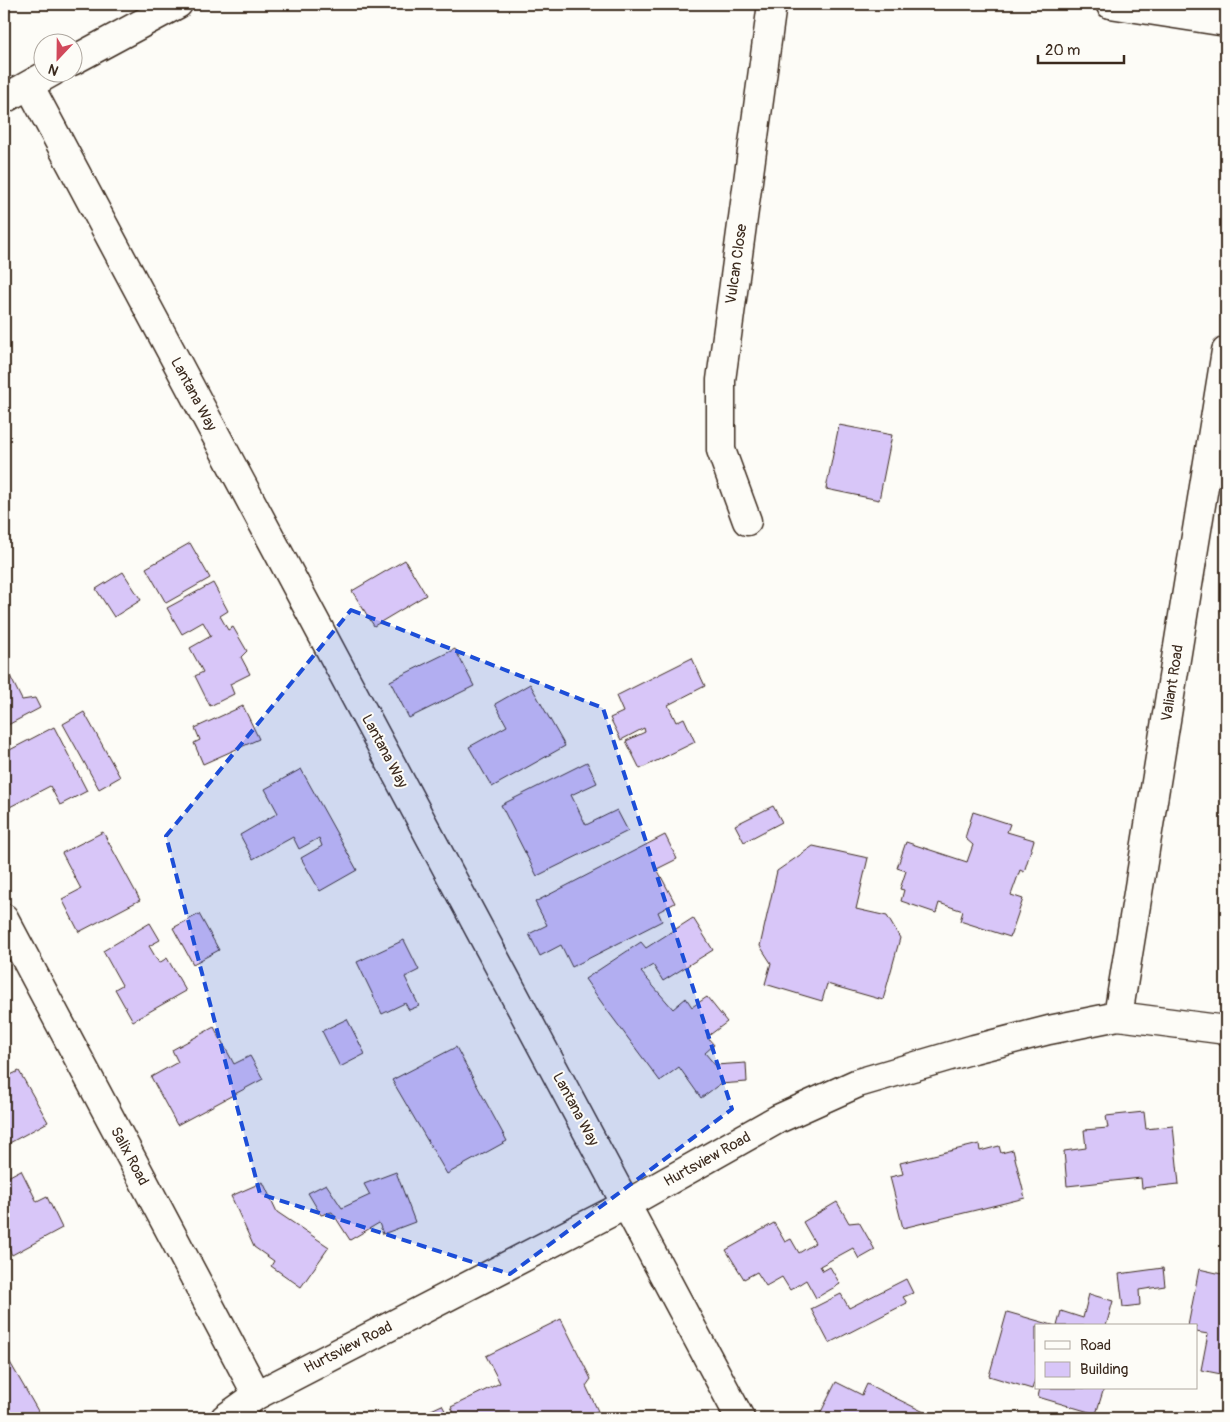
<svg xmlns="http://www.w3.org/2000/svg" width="1230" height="1422" font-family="Pangolin,sans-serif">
	<rect width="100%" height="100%" fill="#fdfcf7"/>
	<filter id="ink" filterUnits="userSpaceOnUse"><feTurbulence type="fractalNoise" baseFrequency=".02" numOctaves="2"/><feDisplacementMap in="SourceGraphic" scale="10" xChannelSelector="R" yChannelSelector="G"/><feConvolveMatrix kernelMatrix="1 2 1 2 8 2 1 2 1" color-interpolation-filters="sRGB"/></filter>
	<g filter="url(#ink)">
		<path fill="#d8c6f8" stroke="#3b2a1e" d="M839 425 892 435 879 500 826 489Z
			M190 543 210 578 166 603 146 568Z
			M405 560 426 595 374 626 352 591Z
			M123 572 141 600 114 617 96 589Z
			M213 583 228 611 220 616 228 630 233 627 247 651 241 657 250 674 230 684 234 694 210 706 195 676 203 672 190 648 211 636 203 622 182 634 167 608Z
			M455 649 474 686 409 718 390 681Z
			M692 658 705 686 668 705 676 722 684 718 695 742 640 769 626 741 645 732 644 728 621 740 610 718 623 712 616 696Z
			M4 664 22 700 35 698 40 708 4 727Z
			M530 684 565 746 492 787 469 747 507 726 495 704Z
			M243 706 259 739 203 764 194 743 200 740 195 728Z
			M84 712 120 777 99 789 63 724Z
			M54 727 87 791 60 805 50 786 4 810V753Z
			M587 762 597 783 571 795 586 825 617 810 628 831 537 876 501 805Z
			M301 769 357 870 320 891 301 858 322 846 319 838 299 849 293 837 253 859 240 835 278 813 265 789Z
			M773 806 782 822 744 842 735 825Z
			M973 812 1010 824 1007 832 1034 840 1024 872 1020 870 1011 895 1023 899 1010 937 960 921 963 911 939 903 936 913 901 901 904 890 900 889 906 871 897 868 906 842 967 862 973 845 965 838Z
			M103 832 140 900 79 932 62 899 81 889 62 853Z
			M665 835 677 859 657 869 675 903 658 912 662 921 572 967 561 945 540 956 529 934 547 925 535 902Z
			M813 846 868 858 856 909 887 916 900 938 883 1000 827 984 822 1001 765 984 771 963 760 946 777 871Z
			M199 914 219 950 193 964 173 928Z
			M693 918 713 950 663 981 653 965 641 972 673 1009 686 998 692 1007 707 997 727 1022 707 1037 714 1045 705 1053 715 1065 746 1063 747 1082 720 1084 701 1098 679 1067 660 1081 607 1010 585 979 641 942 646 948Z
			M150 923 160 940 149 946 159 963 167 958 186 991 133 1021 115 989 122 985 103 951Z
			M404 940 419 970 405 977 419 1006 409 1010 405 1003 382 1014 357 962Z
			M347 1019 365 1054 340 1067 322 1031Z
			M214 1027 234 1064 250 1056 263 1079 177 1125 151 1077 178 1062 172 1050Z
			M456 1047 507 1141 447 1174 392 1080Z
			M19 1071 48 1122 4 1146V1078Z
			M1144 1112 1146 1129 1173 1126 1179 1184 1142 1188 1141 1178 1067 1186 1064 1151 1086 1148 1084 1130 1108 1128 1106 1116Z
			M979 1144 980 1151 999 1146 1001 1153 1013 1150 1025 1198 903 1228 890 1177 903 1174 900 1163Z
			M21 1170 37 1202 47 1197 62 1228 12 1255 4 1240V1179Z
			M396 1172 415 1222 383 1234 379 1223 350 1240 332 1212 321 1215 308 1193 326 1184 342 1208 370 1195 364 1184Z
			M263 1182 277 1212 329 1247 301 1287 271 1266 274 1261 254 1247 231 1196Z
			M837 1202 849 1223 859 1222 875 1250 859 1259 853 1248 820 1266 823 1271 830 1267 840 1284 816 1298 806 1280 790 1290 782 1277 766 1286 757 1272 744 1279 726 1250 774 1223 785 1242 791 1239 799 1253 815 1243 803 1222Z
			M1163 1268 1165 1286 1139 1290 1140 1305 1123 1307 1119 1274Z
			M1199 1269 1226 1275V1375L1201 1370 1208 1334 1196 1332V1326H1188Z
			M906 1279 913 1293 903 1297 907 1303 829 1343 811 1309 841 1294 849 1308Z
			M1089 1294 1113 1301 1106 1326H1057L1061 1311 1083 1318Z
			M1007 1312 1056 1326H1036V1377L1032 1389 989 1376Z
			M561 1319 591 1379 586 1386 598 1411 584 1418H457L451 1407 500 1383 486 1356Z
			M4 1352 42 1418H4Z
			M836 1382 862 1395 867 1384 926 1413 924 1418H818Z
			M1040 1388H1104L1096 1414 1038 1397Z
			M442 1405 449 1418H414Z"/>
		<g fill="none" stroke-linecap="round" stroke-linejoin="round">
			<g stroke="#3b2a1e" stroke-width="31">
				<path id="minor" d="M1110 4 1226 22
					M72 61 178 4
					M29 85 740 1418
					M4 99 52 72
					M747 521 721 450V380L772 4
					M4 918 257 1395
					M1118 1016 1226 351
					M225 1418 257 1395 627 1204 778 1119 858 1083 974 1049 1049 1030 1118 1016 1226 1030"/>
			</g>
			<use href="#minor" stroke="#fdfcf7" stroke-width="28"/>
		</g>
	</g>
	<path fill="#1d4ed8" fill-opacity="0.2" stroke="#1d4ed8" stroke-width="4" stroke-dasharray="10 6" stroke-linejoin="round" d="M351 610 603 708 732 1109 510 1274 260 1194 166 836Z"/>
	<g text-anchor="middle" stroke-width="4" stroke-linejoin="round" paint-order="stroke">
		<g font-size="15" fill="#3b2a1e" stroke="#fdfcf7">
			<text transform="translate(736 264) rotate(-82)" y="5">Vulcan Close</text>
			<text transform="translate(194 394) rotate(62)" y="5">Lantana Way</text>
			<text transform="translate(1172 683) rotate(-81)" y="5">Valiant Road</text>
			<text transform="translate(385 751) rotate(62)" y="5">Lantana Way</text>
			<text transform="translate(576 1109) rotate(62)" y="5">Lantana Way</text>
			<text transform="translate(130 1156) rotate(62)" y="5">Salix Road</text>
			<text transform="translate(707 1159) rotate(-29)" y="5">Hurtsview Road</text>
			<text transform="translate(348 1347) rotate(-27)" y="5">Hurtsview Road</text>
		</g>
	</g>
	<rect width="1230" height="1422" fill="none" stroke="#fdfcf7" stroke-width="20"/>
	<rect x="10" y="10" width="1210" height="1402" fill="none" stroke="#3b2a1e" stroke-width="2" filter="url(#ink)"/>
	<rect x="1035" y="1324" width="162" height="65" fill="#fdfcf7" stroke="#afa8a0"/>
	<rect x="1045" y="1341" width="25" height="8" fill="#fdfcf7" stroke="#afa8a0"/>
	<text x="1080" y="1350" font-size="15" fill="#3b2a1e">Road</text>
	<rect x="1045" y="1362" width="25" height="15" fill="#d8c6f8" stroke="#afa8a0"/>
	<text x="1080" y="1374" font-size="15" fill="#3b2a1e">Building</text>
	<g transform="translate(58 58) rotate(202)"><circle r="24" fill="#fdfcf7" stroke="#afa8a0"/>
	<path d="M0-4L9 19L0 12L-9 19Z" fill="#d1495b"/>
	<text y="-8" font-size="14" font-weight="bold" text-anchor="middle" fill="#3b2a1e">N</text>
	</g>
	<path d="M1038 55v8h86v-8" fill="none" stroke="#3b2a1e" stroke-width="2.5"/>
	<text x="1045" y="55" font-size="15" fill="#3b2a1e" stroke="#fdfcf7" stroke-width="4" paint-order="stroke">20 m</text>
</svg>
